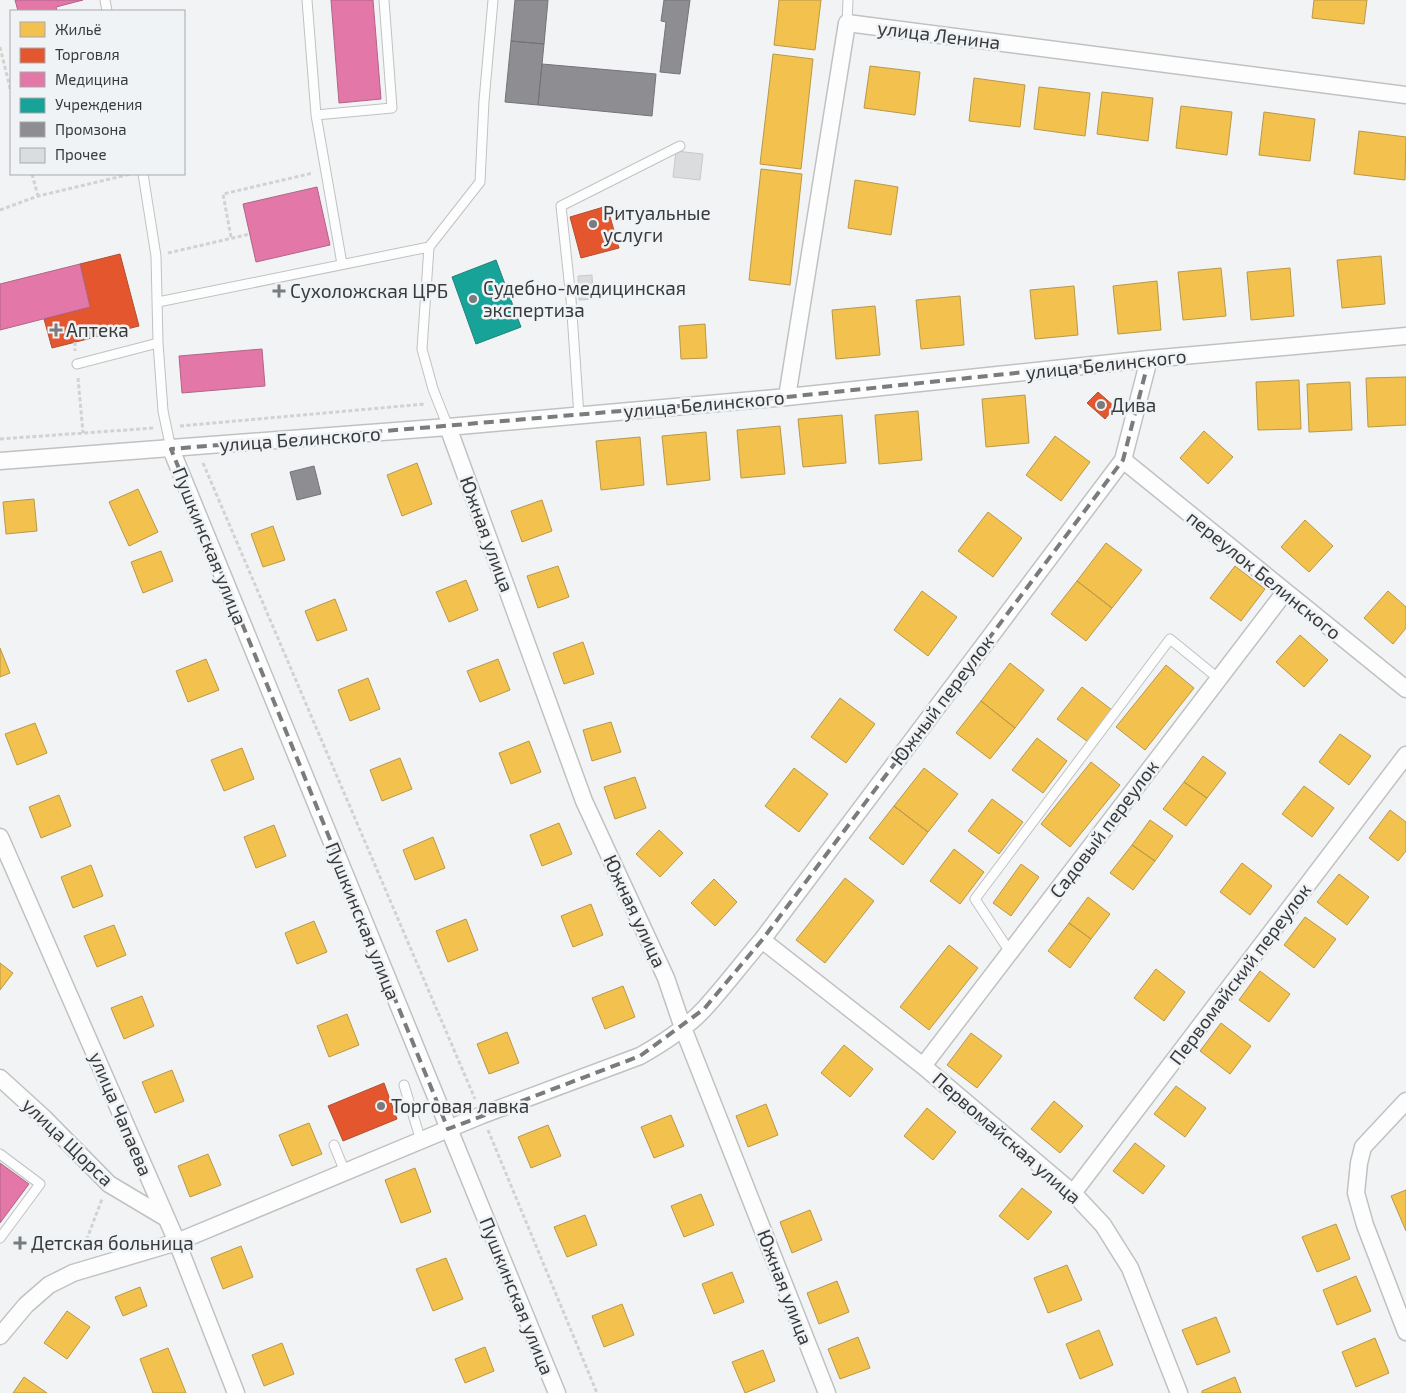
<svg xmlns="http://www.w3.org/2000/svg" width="1406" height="1393" font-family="'Exo 2',sans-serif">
	<rect width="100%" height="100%" fill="#f1f3f5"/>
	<path fill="#f2c14e" stroke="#ba9848" d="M779 0H821L815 50 774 45Z
		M1314 0H1367L1364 24 1312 18Z
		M773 54 813 59 801 169 760 164Z
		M870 66 920 72 915 115 864 108Z
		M974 78 1025 85 1020 127 969 121Z
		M1039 87 1090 93 1085 136 1034 129Z
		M1102 92 1153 98 1148 141 1097 134Z
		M1181 106 1232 112 1227 155 1176 148Z
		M1264 112 1315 119 1310 161 1259 155Z
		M1359 131 1406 137 1405 180 1354 174Z
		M761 169 802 174 790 285 749 280Z
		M855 180 898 187 891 235 848 228Z
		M1381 256 1385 304 1342 308 1337 260Z
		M1221 268 1226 316 1183 320 1178 272Z
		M1290 268 1294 316 1251 320 1247 272Z
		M1157 281 1161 330 1118 334 1113 286Z
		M1074 286 1078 335 1035 339 1030 290Z
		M960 296 964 345 921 349 916 300Z
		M875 306 880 355 836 359 832 310Z
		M705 324 707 358 681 359 679 326Z
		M1406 377V425L1368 427 1366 378Z
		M1299 380 1301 429 1258 430 1256 382Z
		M1350 382 1352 430 1309 432 1307 384Z
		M1025 395 1029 443 986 447 982 399Z
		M918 411 922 460 879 464 875 415Z
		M842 415 846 463 803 467 798 419Z
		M780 426 785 474 741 478 737 430Z
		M1204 431 1233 457 1208 484 1180 458Z
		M706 432 710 480 667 485 662 436Z
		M1055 436 1090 462 1061 501 1026 475Z
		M640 437 644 485 601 490 596 441Z
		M417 463 432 504 402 516 387 475Z
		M138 489 158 532 129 546 109 502Z
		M34 499 37 531 6 534 3 502Z
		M542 500 552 531 522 542 511 511Z
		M988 512 1022 538 993 577 958 551Z
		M1305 520 1333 546 1309 572 1281 547Z
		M273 526 285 560 263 567 251 534Z
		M1106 543 1142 570 1112 608 1077 581Z
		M161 551 173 581 143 593 131 562Z
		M558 566 569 597 538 608 527 576Z
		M1235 566 1265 589 1241 621 1210 598Z
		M466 580 478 610 449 622 436 592Z
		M1077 581 1112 608 1086 641 1051 614Z
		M922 591 957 617 928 656 894 630Z
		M1388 591 1406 607V628L1393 644 1364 618Z
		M335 599 347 630 317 641 305 611Z
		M1300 635 1328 660 1304 687 1276 662Z
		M583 642 594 674 564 684 553 653Z
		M0 648 10 673 0 677Z
		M206 659 219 690 188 702 176 671Z
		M498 659 510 690 480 702 467 671Z
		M1010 663 1044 690 1015 728 981 701Z
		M1166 665 1194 688 1145 750 1116 727Z
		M368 678 380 709 350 721 338 690Z
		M1082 687 1112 710 1088 742 1057 719Z
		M840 698 875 724 846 763 811 737Z
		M981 701 1015 728 990 759 956 733Z
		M611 722 621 752 592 761 583 730Z
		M35 723 47 753 17 765 5 734Z
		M1340 734 1371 756 1349 785 1319 762Z
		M1037 738 1067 761 1043 793 1012 770Z
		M529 741 541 772 511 784 499 753Z
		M242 748 254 779 224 791 211 760Z
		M1203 756 1226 773 1207 798 1184 782Z
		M400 758 412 789 382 801 370 770Z
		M1091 762 1120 785 1070 847 1041 824Z
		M794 768 828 794 799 832 765 806Z
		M924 768 958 794 928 832 894 806Z
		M635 777 646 808 615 819 604 787Z
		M1184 782 1207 798 1186 826 1163 809Z
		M1304 786 1334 808 1312 837 1282 814Z
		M59 795 71 826 41 838 29 807Z
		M992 799 1023 822 999 854 968 831Z
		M894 806 928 832 903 865 869 838Z
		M1390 810 1406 822V851L1398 861 1369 838Z
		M1150 820 1173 836 1155 861 1132 845Z
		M559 823 572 854 542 866 530 835Z
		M274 825 286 856 256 868 244 837Z
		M659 830 683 853 660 877 636 854Z
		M433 837 445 868 415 880 403 850Z
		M1132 845 1155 861 1133 890 1110 873Z
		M954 849 984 872 960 904 930 881Z
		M1242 863 1272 886 1250 915 1220 892Z
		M1021 864 1039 877 1011 916 993 903Z
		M91 865 103 896 73 908 61 877Z
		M1339 874 1369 897 1347 925 1317 902Z
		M845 878 874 901 825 963 796 940Z
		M714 879 737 902 715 926 691 903Z
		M1088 897 1110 914 1091 939 1069 923Z
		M591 904 603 935 573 947 561 916Z
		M1305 917 1336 939 1314 968 1284 945Z
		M466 919 478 950 448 962 436 931Z
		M314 921 327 952 297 964 285 933Z
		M1069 923 1091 939 1070 968 1048 951Z
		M114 925 126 955 97 967 84 936Z
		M949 945 978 968 929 1030 900 1007Z
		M0 963 13 973 0 990Z
		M1156 969 1185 992 1164 1021 1134 998Z
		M1260 971 1290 994 1269 1022 1239 1000Z
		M623 986 635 1017 605 1029 592 998Z
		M142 996 154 1026 124 1039 111 1008Z
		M347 1014 359 1045 329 1057 317 1026Z
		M1221 1023 1251 1046 1230 1074 1200 1051Z
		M507 1032 519 1063 489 1074 477 1044Z
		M971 1033 1002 1056 977 1088 947 1065Z
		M844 1045 873 1069 850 1097 821 1073Z
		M172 1070 184 1101 155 1113 142 1082Z
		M1176 1086 1206 1108 1185 1137 1154 1114Z
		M1054 1101 1083 1126 1060 1153 1031 1129Z
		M766 1104 778 1135 748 1147 736 1116Z
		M927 1108 956 1132 933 1160 904 1136Z
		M671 1115 684 1146 654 1158 641 1127Z
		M309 1123 322 1154 292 1166 279 1135Z
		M548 1125 561 1156 531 1168 518 1137Z
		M1135 1143 1165 1166 1143 1194 1113 1171Z
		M208 1154 221 1185 190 1197 178 1166Z
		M415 1168 431 1212 401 1223 385 1180Z
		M1022 1188 1052 1212 1028 1240 999 1216Z
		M1406 1190V1231L1391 1196Z
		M701 1194 714 1225 684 1237 671 1206Z
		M810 1210 822 1240 792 1253 780 1222Z
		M585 1215 597 1245 567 1257 554 1227Z
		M1336 1224 1350 1259 1317 1272 1302 1237Z
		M241 1246 253 1277 223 1289 211 1258Z
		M446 1258 463 1299 433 1311 416 1269Z
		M1067 1265 1082 1300 1048 1313 1034 1278Z
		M732 1272 744 1302 714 1314 702 1284Z
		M1356 1276 1371 1311 1337 1325 1323 1290Z
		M837 1281 849 1312 819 1324 807 1293Z
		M140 1287 147 1306 123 1316 115 1297Z
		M622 1304 634 1335 604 1347 592 1316Z
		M67 1311 90 1327 67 1359 44 1343Z
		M1216 1317 1230 1352 1197 1365 1182 1330Z
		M1099 1330 1113 1365 1080 1379 1066 1344Z
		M858 1337 870 1368 840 1379 828 1349Z
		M1375 1338 1389 1373 1356 1387 1342 1352Z
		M282 1343 294 1374 264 1386 252 1355Z
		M485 1347 494 1371 465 1383 455 1359Z
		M168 1348 186 1393H153L140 1359Z
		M763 1350 775 1381 745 1393 732 1362Z
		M24 1377 47 1393H13Z
		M1235 1377 1241 1393H1202V1391Z"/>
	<path fill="#e4572e" stroke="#b14e32" d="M607 206 619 248 581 258 570 217Z
		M120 254 139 326 52 348 44 319 90 307 80 264Z
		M1098 392 1115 407 1105 419 1087 403Z
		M384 1083 397 1119 343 1141 328 1106Z"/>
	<path fill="#e377a8" stroke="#b06587" d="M15 0H83L56 7 57 11H18Z
		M331 0H373L381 99 339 103Z
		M317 187 330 245 256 262 243 204Z
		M80 264 90 307 0 330V284Z
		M262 349 265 386 182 393 179 356Z
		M0 1163 29 1184 0 1223Z"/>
	<path fill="#17a398" stroke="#21847c" d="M496 260 521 327 476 344 452 277Z"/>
	<path fill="#8d8d92" stroke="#747478" d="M515 0H548L544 44 511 41Z
		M664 0H690L680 74 660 72 666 22 661 21Z
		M511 41 544 44 538 105 505 102Z
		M542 64 656 74 652 116 538 105Z
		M314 466 321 494 297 500 290 472Z"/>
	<path fill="#dbdcdd" stroke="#c7c9ca" d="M676 151 703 154 700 180 673 177Z
		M592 275 593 299 579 300 578 276Z"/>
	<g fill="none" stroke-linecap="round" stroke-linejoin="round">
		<g stroke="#c0c2c2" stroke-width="11">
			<path id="service" d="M105 0 107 11
				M307 0 316 115 342 264
				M847 23 848 0
				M316 115 392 108 384 0
				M143 174 156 256 158 343 163 411 171 449
				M158 302 429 247
				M77 364 158 343
				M579 416 571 299 561 206 680 146
				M448 427 433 389 422 349 429 247 480 182 484 101 493 0
				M1010 952 975 899 1170 639 1219 679
				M404 1085 421 1141
				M334 1145 345 1172
				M0 1154 40 1184 0 1238"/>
		</g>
		<g stroke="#c0c2c2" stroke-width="19">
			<path id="minor" d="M787 397 847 23 1406 95
				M448 427 584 801 666 978 683 1028 827 1393
				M171 449 557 1393
				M1123 460 1406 689
				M0 461 448 427 787 397 1149 359 1406 336
				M0 837 177 1242 236 1393
				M762 940 923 1066 1073 1193 1103 1225 1130 1268 1179 1393
				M923 1066 1285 592
				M0 1078 44 1118 109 1184 166 1218
				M1406 1101 1363 1147 1359 1163 1356 1193 1365 1225 1406 1332
				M1073 1193 1406 755
				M0 1336 26 1305 49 1285 73 1273 177 1242 482 1115 640 1056C663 1043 687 1028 705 1008 725 986 743 962 762 940L1123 460 1149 359"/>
		</g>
		<path stroke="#d2d2d3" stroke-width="3" stroke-dasharray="4 2.5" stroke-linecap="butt" d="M0 47 11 92
			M32 174 38 196
			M0 210 38 196 131 174
			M231 237 223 194 313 173
			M168 253 250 234
			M75 342V351
			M78 378 83 433
			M180 426 425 404
			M0 439 154 428
			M203 463 475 1099
			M488 1130 597 1393
			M82 1252 102 1199"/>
		<use href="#service" stroke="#fdfdfe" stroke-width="9"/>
		<use href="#minor" stroke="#fdfdfe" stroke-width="16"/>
	</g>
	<path fill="none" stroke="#797b7c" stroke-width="4" stroke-dasharray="10 6" stroke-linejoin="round" d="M1149 359 1123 460 762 940 704 1009 640 1056 448 1129 171 449 787 397Z"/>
	<g fill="#797b7c" stroke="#f0f3f6" stroke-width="2">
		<circle cx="593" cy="224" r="5"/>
		<path d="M276.5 283.5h5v5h5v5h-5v5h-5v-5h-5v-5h5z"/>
		<circle cx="473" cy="299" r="5"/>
		<path d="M53.5 322.5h5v5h5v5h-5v5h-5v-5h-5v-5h5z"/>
		<circle cx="1101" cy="405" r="5"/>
		<circle cx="381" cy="1106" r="5"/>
		<path d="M17.5 1235.5h5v5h5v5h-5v5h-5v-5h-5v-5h5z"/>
	</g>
	<g text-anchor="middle" stroke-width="5" stroke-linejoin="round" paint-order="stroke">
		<g font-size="19" fill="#393a3b" stroke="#f0f3f6">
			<text transform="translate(939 35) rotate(7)" y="7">улица Ленина</text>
			<text transform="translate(1106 364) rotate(-6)" y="7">улица Белинского</text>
			<text transform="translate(704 404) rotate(-5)" y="7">улица Белинского</text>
			<text transform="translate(300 439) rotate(-4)" y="7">улица Белинского</text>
			<text transform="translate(487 534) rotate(70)" y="7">Южная улица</text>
			<text transform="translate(210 546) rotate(68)" y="7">Пушкинская улица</text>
			<text transform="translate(1264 575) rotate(39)" y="7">переулок Белинского</text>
			<text transform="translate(942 700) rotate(-53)" y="7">Южный переулок</text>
			<text transform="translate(1104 829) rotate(-53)" y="7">Садовый переулок</text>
			<text transform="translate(635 911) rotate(65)" y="7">Южная улица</text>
			<text transform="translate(363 921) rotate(68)" y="7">Пушкинская улица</text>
			<text transform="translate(1240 974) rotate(-53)" y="7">Первомайский переулок</text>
			<text transform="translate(121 1114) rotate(67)" y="7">улица Чапаева</text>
			<text transform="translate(1007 1138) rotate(41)" y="7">Первомайская улица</text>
			<text transform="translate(68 1142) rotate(44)" y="7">улица Щорса</text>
			<text transform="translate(785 1287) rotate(69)" y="7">Южная улица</text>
			<text transform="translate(517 1296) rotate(68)" y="7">Пушкинская улица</text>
		</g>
		<g font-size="19" fill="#393a3b" stroke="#f0f3f6" text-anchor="start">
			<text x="603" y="220">Ритуальные<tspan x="603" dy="22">услуги</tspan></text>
			<text x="483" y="295">Судебно-медицинская<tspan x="483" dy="22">экспертиза</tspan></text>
			<text x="290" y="298">Сухоложская ЦРБ</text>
			<text x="66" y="337">Аптека</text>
			<text x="1111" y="412">Дива</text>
			<text x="391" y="1113">Торговая лавка</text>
			<text x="31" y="1250">Детская больница</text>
		</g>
	</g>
	<rect x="10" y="10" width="175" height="165" fill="#f0f3f6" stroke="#a7a9ab"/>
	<rect x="20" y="22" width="25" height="15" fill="#f2c14e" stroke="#a7a9ab"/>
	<text x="55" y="35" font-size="15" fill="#393a3b">Жильё</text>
	<rect x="20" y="48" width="25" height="15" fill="#e4572e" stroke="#a7a9ab"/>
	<text x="55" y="60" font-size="15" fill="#393a3b">Торговля</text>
	<rect x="20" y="72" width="25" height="15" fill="#e377a8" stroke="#a7a9ab"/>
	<text x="55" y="85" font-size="15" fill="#393a3b">Медицина</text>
	<rect x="20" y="98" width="25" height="15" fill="#17a398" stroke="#a7a9ab"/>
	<text x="55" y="110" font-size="15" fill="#393a3b">Учреждения</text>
	<rect x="20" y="122" width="25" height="15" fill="#8d8d92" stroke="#a7a9ab"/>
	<text x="55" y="135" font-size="15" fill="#393a3b">Промзона</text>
	<rect x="20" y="148" width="25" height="15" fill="#dbdcdd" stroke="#a7a9ab"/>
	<text x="55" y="160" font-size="15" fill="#393a3b">Прочее</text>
</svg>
